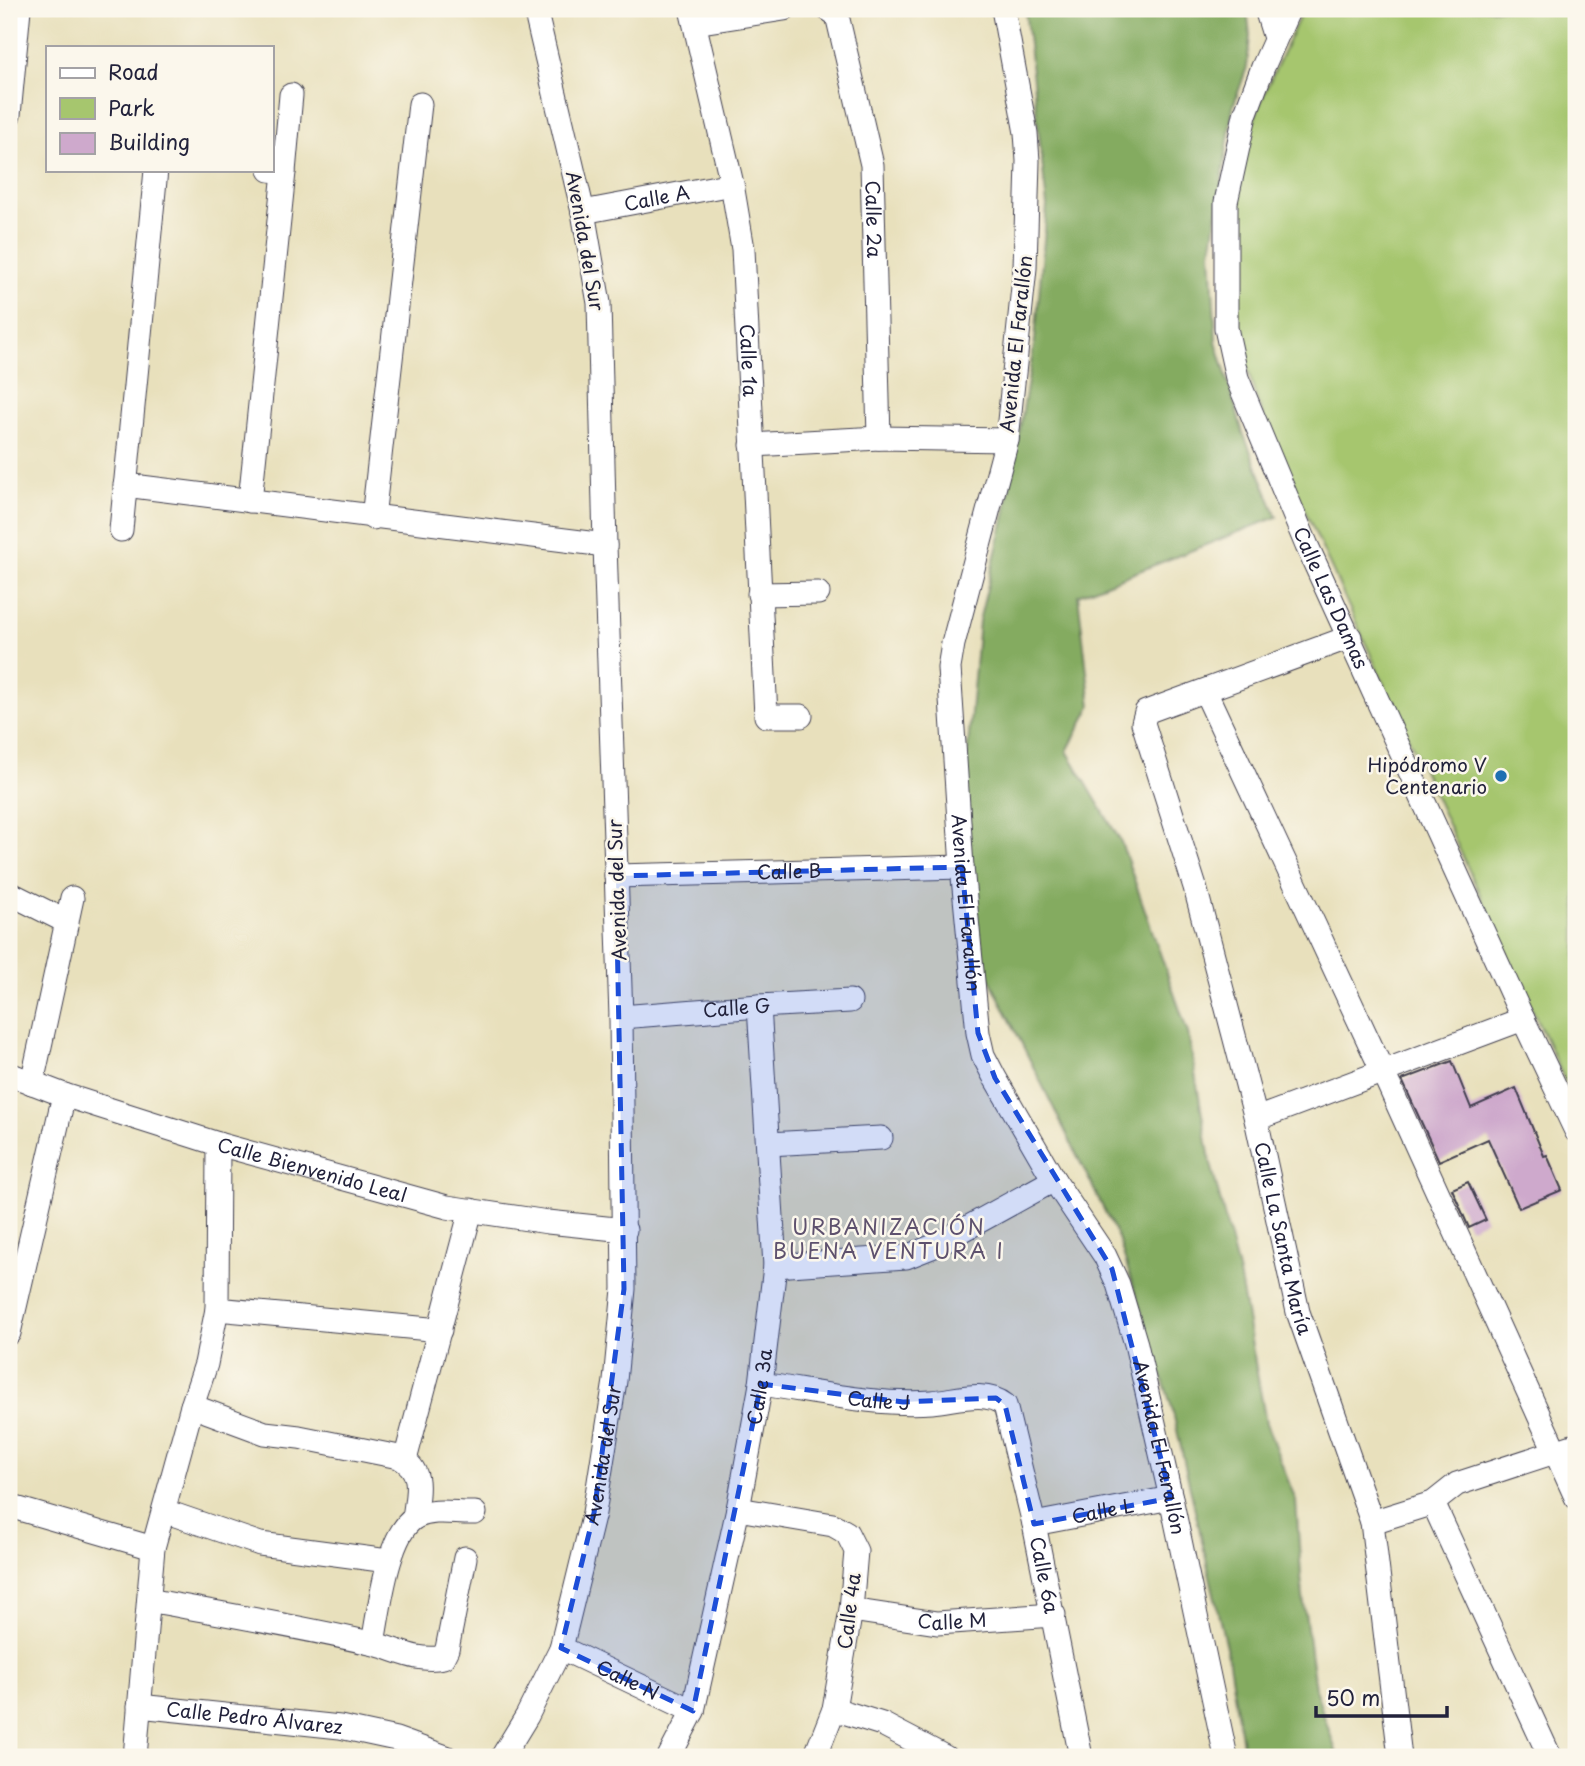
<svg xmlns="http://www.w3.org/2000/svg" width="1585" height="1766" font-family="'Playpen Sans',sans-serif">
	<rect width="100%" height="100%" fill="#fbf7ec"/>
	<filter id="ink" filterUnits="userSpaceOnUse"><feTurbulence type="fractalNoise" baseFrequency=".0143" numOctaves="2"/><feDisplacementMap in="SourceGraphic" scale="14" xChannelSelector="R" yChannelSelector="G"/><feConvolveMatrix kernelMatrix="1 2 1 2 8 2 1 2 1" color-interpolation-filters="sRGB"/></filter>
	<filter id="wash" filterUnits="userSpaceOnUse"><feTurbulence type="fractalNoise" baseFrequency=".00686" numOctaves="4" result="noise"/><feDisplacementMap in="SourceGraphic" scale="28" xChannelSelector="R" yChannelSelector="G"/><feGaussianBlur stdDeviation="1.57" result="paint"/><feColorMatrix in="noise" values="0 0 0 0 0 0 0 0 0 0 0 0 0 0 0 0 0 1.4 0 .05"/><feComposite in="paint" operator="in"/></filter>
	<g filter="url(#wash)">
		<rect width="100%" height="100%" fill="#e8e0bc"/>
		<path fill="#a6c66e" stroke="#647454" stroke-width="2" d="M1303 9H1576V1105L1276 447C1269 429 1260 410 1254 392 1233 319 1227 238 1242 163 1253 109 1281 59 1303 9Z"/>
		<path fill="#84ab61" stroke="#53664e" stroke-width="2" d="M1025 9H1247L1250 35 1247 67 1233 107 1211 252 1216 341 1243 433 1277 517 1078 595 1091 706 1067 751 1121 842 1188 1033 1210 1160 1239 1274 1266 1423 1296 1501 1302 1589 1315 1689 1338 1757H1244L1228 1656 1172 1408 1118 1238 968 935 960 837 979 621 1005 515 1035 340 1047 206Z"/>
		<g id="blocks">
			<path fill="#cea9cc" d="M1452 1061 1471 1108 1516 1088 1544 1156 1547 1155 1562 1190 1519 1208 1488 1139 1439 1161 1402 1080Z
				M1468 1182 1486 1220 1469 1228 1452 1189Z"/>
		</g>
	</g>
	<g filter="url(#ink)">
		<use href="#blocks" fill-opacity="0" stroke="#403e4e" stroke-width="2"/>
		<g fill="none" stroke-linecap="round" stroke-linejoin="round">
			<g stroke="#403e4e" stroke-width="25">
				<g id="minor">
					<path id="s1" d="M691 9 732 184 743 249 766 716H801"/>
					<path id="s2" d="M828 9 837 15 872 165 879 438"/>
					<path id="s3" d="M1003 9 1026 133 1028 161 1025 268 1007 440 953 644 949 668 962 867 978 1033 983 1055 995 1078 1054 1180 1105 1256 1118 1284 1136 1344 1171 1498 1226 1757"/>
					<path d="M1266 9 1275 38"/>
					<path id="s4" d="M1289 9 1263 67 1245 115 1226 202V328L1237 378 1307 546 1523 1019 1576 1131"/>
					<path d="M695 23 784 9"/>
					<path d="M9 115 19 9"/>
					<path d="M270 170 284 172 291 95"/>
					<path id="s5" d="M583 212 732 184"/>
					<path d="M752 445 879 438 1007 440"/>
					<path d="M125 485 605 545"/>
					<path d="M250 501 284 172"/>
					<path d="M373 518 420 104"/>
					<path d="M121 530 156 170"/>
					<path d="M759 594 818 593"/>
					<path id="s6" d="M1350 637 1146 712 1143 723 1195 887 1256 1119 1298 1312 1372 1522 1400 1757"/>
					<path d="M1205 691 1382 1070 1576 1497"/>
					<path id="s7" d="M616 876 962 867"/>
					<path d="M9 893 67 922"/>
					<path id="s8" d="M621 1017 759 1006 850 1001"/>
					<path id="s9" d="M9 1074 64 1095 218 1144 447 1207 548 1222 625 1230"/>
					<path d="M32 1083 72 898"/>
					<path d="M1256 1119 1523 1019"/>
					<path d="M768 1144 881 1138"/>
					<path d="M775 1266 906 1257 934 1246 1054 1180"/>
					<path d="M217 1309 440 1330"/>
					<path d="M9 1333 64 1095"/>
					<path id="s10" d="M761 1384C817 1392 875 1406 932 1402 956 1400 985 1389 1005 1405L1034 1524 1081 1757"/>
					<path d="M192 1406 265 1433 299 1437 399 1457C425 1471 417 1493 414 1518"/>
					<path d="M405 1460 471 1210"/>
					<path d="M1433 1503 1550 1757"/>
					<path d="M9 1506 153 1548"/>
					<path d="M738 1509 833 1525 847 1533 856 1551 851 1610 834 1709 815 1757"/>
					<path d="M164 1511 260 1544 388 1561"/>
					<path d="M1372 1522 1433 1503 1457 1484 1576 1445"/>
					<path id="s11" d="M1034 1524 1171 1498"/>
					<path d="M149 1600C222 1614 297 1626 370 1643 395 1648 416 1663 443 1657L447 1649 465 1558"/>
					<path id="s12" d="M851 1610 937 1623 1054 1615"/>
					<path d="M373 1643C379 1613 387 1533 416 1517 435 1508 456 1514 475 1513"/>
					<path id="s13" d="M561 1648 693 1711"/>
					<path id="s14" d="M139 1706 340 1727 396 1739 446 1757"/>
					<path d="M834 1709 882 1724 945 1757"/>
					<path d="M135 1757 153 1548 192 1406 206 1364 217 1309 218 1144"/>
					<path id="s15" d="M502 1757 527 1716 561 1648 594 1513 615 1381 624 1289 621 1017 605 545 599 303 583 212 535 9"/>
					<path id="s16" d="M669 1757 693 1711 738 1509 761 1384 775 1266 759 1006"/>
				</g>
			</g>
			<use href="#minor" stroke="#fff" stroke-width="23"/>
		</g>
	</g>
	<path fill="#1d4ed8" fill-opacity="0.2" stroke="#1d4ed8" stroke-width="5" stroke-dasharray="14 9" stroke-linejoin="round" d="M962 867 978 1033 995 1078 1112 1269 1171 1498 1034 1524 1005 1405 996 1398 903 1402 761 1384 693 1711 561 1648 594 1513 624 1289 616 876Z"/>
	<circle fill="#1f6fb2" stroke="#fbf7ec" stroke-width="2.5" cx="1501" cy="776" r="7"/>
	<g text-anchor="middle" stroke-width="5" stroke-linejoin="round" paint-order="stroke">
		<g font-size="19" fill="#22223b" stroke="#fbf7ec">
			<text dy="7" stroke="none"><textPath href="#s5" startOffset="75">Calle A</textPath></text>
			<text dy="7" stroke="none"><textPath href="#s2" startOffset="219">Calle 2a</textPath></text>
			<text transform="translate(585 241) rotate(80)" y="7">Avenida del Sur</text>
			<text transform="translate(1016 344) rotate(-84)" y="7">Avenida El Farallón</text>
			<text dy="7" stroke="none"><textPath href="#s1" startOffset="357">Calle 1a</textPath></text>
			<text dy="7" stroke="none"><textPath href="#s4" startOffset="620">Calle Las Damas</textPath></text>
			<text dy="7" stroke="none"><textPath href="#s7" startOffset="173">Calle B</textPath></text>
			<text transform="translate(617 890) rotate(-92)" y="7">Avenida del Sur</text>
			<text dy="7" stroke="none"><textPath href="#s3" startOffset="905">Avenida El Farallón</textPath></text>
			<text dy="7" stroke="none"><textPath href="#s8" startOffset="116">Calle G</textPath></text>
			<text dy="7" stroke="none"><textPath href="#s9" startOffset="318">Calle Bienvenido Leal</textPath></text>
			<text dy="7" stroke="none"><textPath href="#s6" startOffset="763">Calle La Santa María</textPath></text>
			<text dy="7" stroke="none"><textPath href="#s16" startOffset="383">Calle 3a</textPath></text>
			<text dy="7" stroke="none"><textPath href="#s10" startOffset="119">Calle J</textPath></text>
			<text dy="7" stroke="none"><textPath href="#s3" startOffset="1493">Avenida El Farallón</textPath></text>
			<text dy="7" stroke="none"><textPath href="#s15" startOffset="322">Avenida del Sur</textPath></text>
			<text dy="7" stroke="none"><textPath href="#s11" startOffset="70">Calle L</textPath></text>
			<text dy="7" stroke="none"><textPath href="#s10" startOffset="422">Calle 6a</textPath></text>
			<text transform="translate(849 1611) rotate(-83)" y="7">Calle 4a</text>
			<text dy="7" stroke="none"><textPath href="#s12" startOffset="102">Calle M</textPath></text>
			<text dy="7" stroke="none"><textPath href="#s13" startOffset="74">Calle N</textPath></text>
			<text dy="7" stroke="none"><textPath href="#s14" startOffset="116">Calle Pedro Álvarez</textPath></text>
		</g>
		<g font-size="19" fill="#22223b" stroke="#fbf7ec" text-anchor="end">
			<text x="1487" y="772">Hipódromo V<tspan x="1487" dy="22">Centenario</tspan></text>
		</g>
		<g font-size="21" letter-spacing="2" fill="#5e516e" stroke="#fbf7ec">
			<text x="889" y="1235">URBANIZACIÓN<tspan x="889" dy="24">BUENA VENTURA I</tspan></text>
		</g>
	</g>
	<rect width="1585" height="1766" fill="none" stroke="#fbf7ec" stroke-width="35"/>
	<rect x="46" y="46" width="228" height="126" fill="#fbf7ec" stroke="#a4a2a5" stroke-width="2"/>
	<rect x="60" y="68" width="35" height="10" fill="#ffffff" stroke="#a4a2a5" stroke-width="2"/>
	<text x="108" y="80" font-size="21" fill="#22223b">Road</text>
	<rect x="60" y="98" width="35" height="21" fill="#a6c66e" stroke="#a4a2a5" stroke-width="2"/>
	<text x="108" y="116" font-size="21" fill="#22223b">Park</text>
	<rect x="60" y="133" width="35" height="21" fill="#cea9cc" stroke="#a4a2a5" stroke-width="2"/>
	<text x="108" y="150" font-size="21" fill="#22223b">Building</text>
	<path d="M1316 1706v10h131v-10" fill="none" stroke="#22223b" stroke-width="3.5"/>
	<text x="1326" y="1706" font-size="21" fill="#22223b" stroke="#fbf7ec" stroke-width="5" paint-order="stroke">50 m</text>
</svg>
